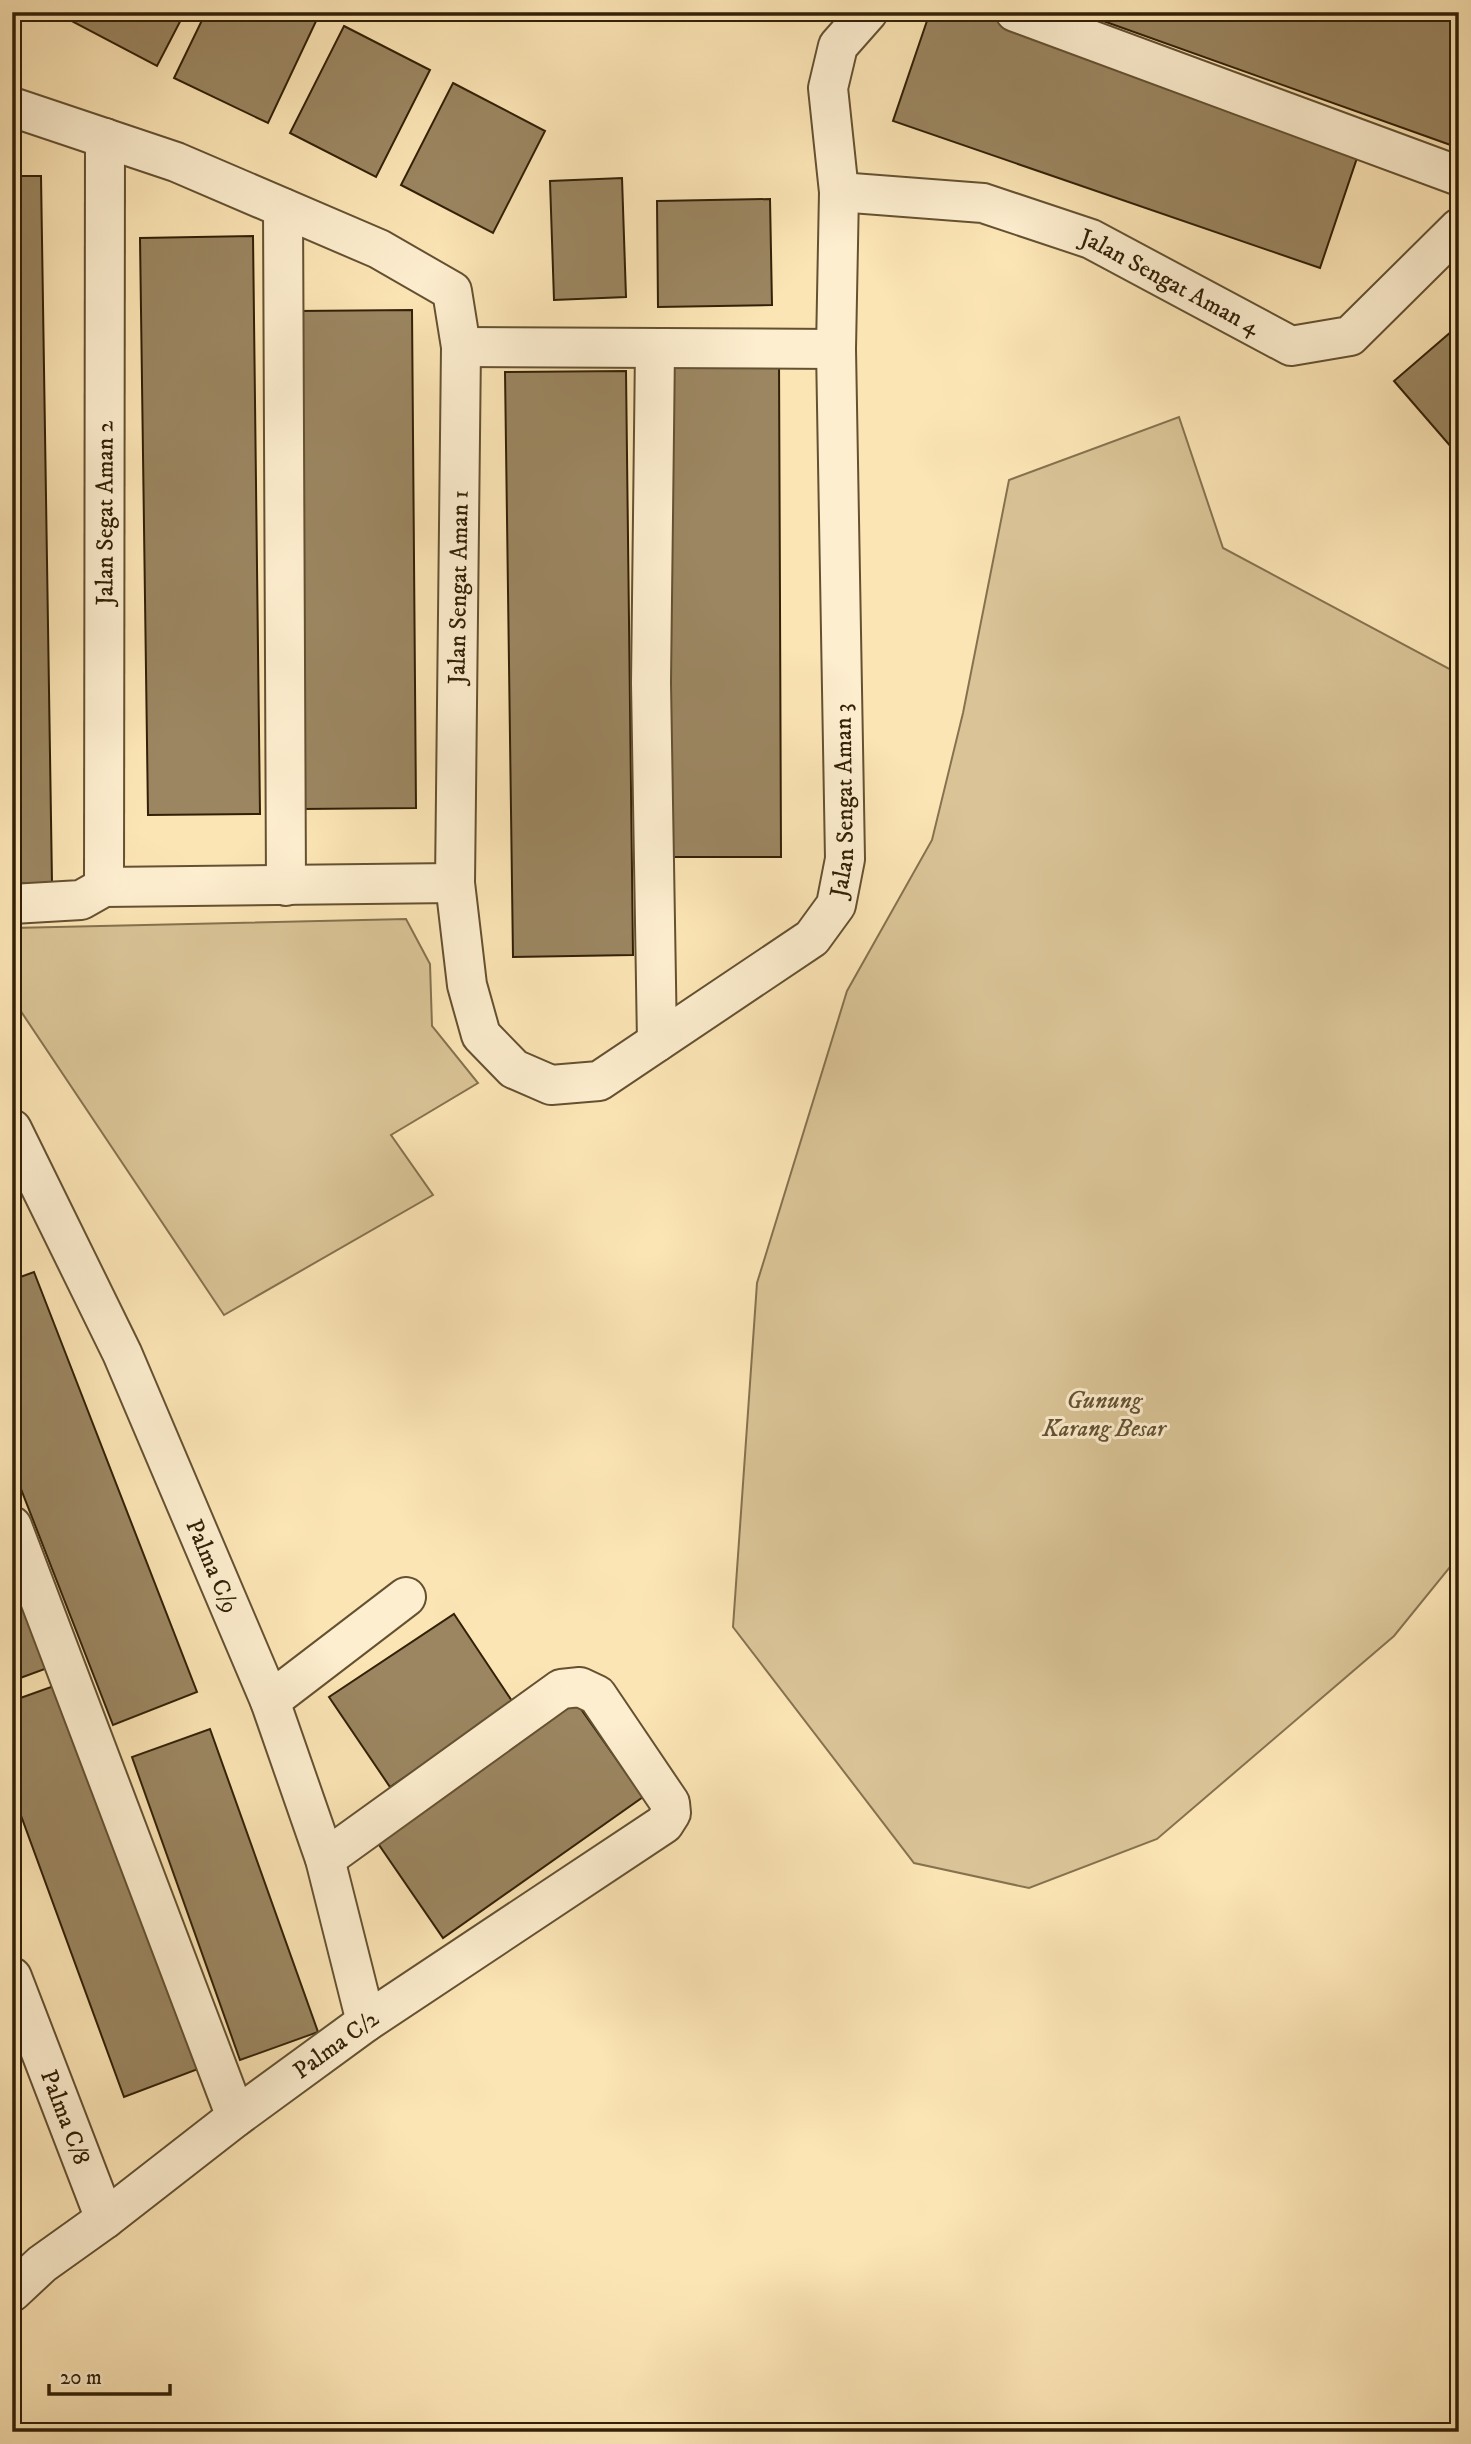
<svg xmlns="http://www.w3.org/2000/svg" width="1471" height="2444" font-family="'IM FELL DW Pica',serif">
	<rect width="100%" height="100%" fill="#fce5b5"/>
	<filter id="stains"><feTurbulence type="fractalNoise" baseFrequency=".00286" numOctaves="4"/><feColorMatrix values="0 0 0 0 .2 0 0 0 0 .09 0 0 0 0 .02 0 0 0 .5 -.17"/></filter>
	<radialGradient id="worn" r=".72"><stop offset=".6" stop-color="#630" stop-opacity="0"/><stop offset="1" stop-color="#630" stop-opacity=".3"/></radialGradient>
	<path fill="#dac497" stroke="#86724f" stroke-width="2" d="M1179 417 1223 548 1459 674V1556L1394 1636 1157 1839 1029 1888 914 1863 733 1627 757 1283 847 991 932 840 963 713 1009 480Z
		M406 919 430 964 432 1026 478 1083 391 1135 433 1195 224 1315 12 998V928Z"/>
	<path fill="#9b8661" stroke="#322007" stroke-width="2" d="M62 12H185L157 66 60 15Z
		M206 12H308L318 17 268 123 174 78Z
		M930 12H976L1361 146 1320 268 893 121Z
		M1078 12H1459V148Z
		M344 26 430 70 376 177 290 133Z
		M453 83 545 131 493 233 401 185Z
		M12 176H41L52 883 12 884Z
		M622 178 626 297 554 300 550 181Z
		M770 199 772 305 658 307 657 201Z
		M253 236 260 814 148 815 140 238Z
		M412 310 416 808 301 809 296 311Z
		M1459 325V456L1394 381Z
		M779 355 781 857H669L668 356Z
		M626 371 633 955 513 957 505 372Z
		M34 1272 197 1692 113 1725 12 1466V1280Z
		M12 1555 53 1666 12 1681Z
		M454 1614 514 1704 390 1787 329 1697Z
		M65 1682 206 2066 124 2097 12 1791V1701Z
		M576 1702 643 1797 443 1938 377 1842Z
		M210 1729 318 2032 240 2060 132 1757Z"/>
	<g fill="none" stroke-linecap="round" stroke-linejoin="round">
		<g stroke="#645132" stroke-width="42">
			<g id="minor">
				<path d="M1015 12 1459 176"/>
				<path id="s1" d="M12 107 176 162 379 249 452 291 461 347 455 883 467 985 481 1035 514 1069 551 1085 599 1081 812 938 836 905 845 859 836 349 839 192 828 88 838 46 868 12"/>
				<path id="s2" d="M839 192 983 203 1091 239 1291 346 1350 336 1459 228"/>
				<path d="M283 208 286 886"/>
				<path d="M461 347 836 349"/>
				<path d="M655 349 651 683 657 1042"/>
				<path id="s3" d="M104 887 105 138"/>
				<path d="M12 904 81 900 104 887 455 883"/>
				<path id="s4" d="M12 1129 122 1353 270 1701 325 1859 366 2022"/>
				<path d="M12 1526 236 2117"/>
				<path d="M270 1701 406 1597"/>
				<path id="s5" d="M12 1977 105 2219"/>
				<path id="s6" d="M12 2292 42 2264 105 2219 236 2117 366 2022 664 1824 671 1813 670 1803 597 1695 580 1687 561 1689 325 1859"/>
			</g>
		</g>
		<use href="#minor" stroke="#fdeecf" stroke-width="38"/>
	</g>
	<g text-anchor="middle" stroke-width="6" stroke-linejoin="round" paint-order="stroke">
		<g font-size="24" fill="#322007" stroke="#fdeecf">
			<text dy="8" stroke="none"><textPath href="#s2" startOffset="348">Jalan Sengat Aman 4</textPath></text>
			<text dy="8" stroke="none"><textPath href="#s3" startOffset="374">Jalan Segat Aman 2</textPath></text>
			<text transform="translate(458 587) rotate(-89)" y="8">Jalan Sengat Aman 1</text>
			<text dy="8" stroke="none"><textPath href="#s1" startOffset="1764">Jalan Sengat Aman 3</textPath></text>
			<text dy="8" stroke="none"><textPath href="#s4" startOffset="481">Palma C/9</textPath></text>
			<text dy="8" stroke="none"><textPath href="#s6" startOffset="408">Palma C/2</textPath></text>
			<text dy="8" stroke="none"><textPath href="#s5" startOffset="150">Palma C/8</textPath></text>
		</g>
		<g font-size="24" font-style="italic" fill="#645132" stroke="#fdeecf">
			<text x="1104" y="1408">Gunung<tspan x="1104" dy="28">Karang Besar</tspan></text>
		</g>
	</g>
	<rect width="1471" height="2444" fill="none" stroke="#fce5b5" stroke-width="42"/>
	<rect x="14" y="14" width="1443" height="2416" fill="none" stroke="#322007" stroke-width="3.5"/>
	<rect x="21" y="21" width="1429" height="2402" fill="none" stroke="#322007" stroke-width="2"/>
	<path d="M49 2384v10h121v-10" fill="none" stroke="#322007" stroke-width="3.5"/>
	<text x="60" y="2384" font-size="21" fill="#322007" stroke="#fdeecf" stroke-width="5" paint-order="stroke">20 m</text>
	<rect width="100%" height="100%" filter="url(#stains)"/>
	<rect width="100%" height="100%" fill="url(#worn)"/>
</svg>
